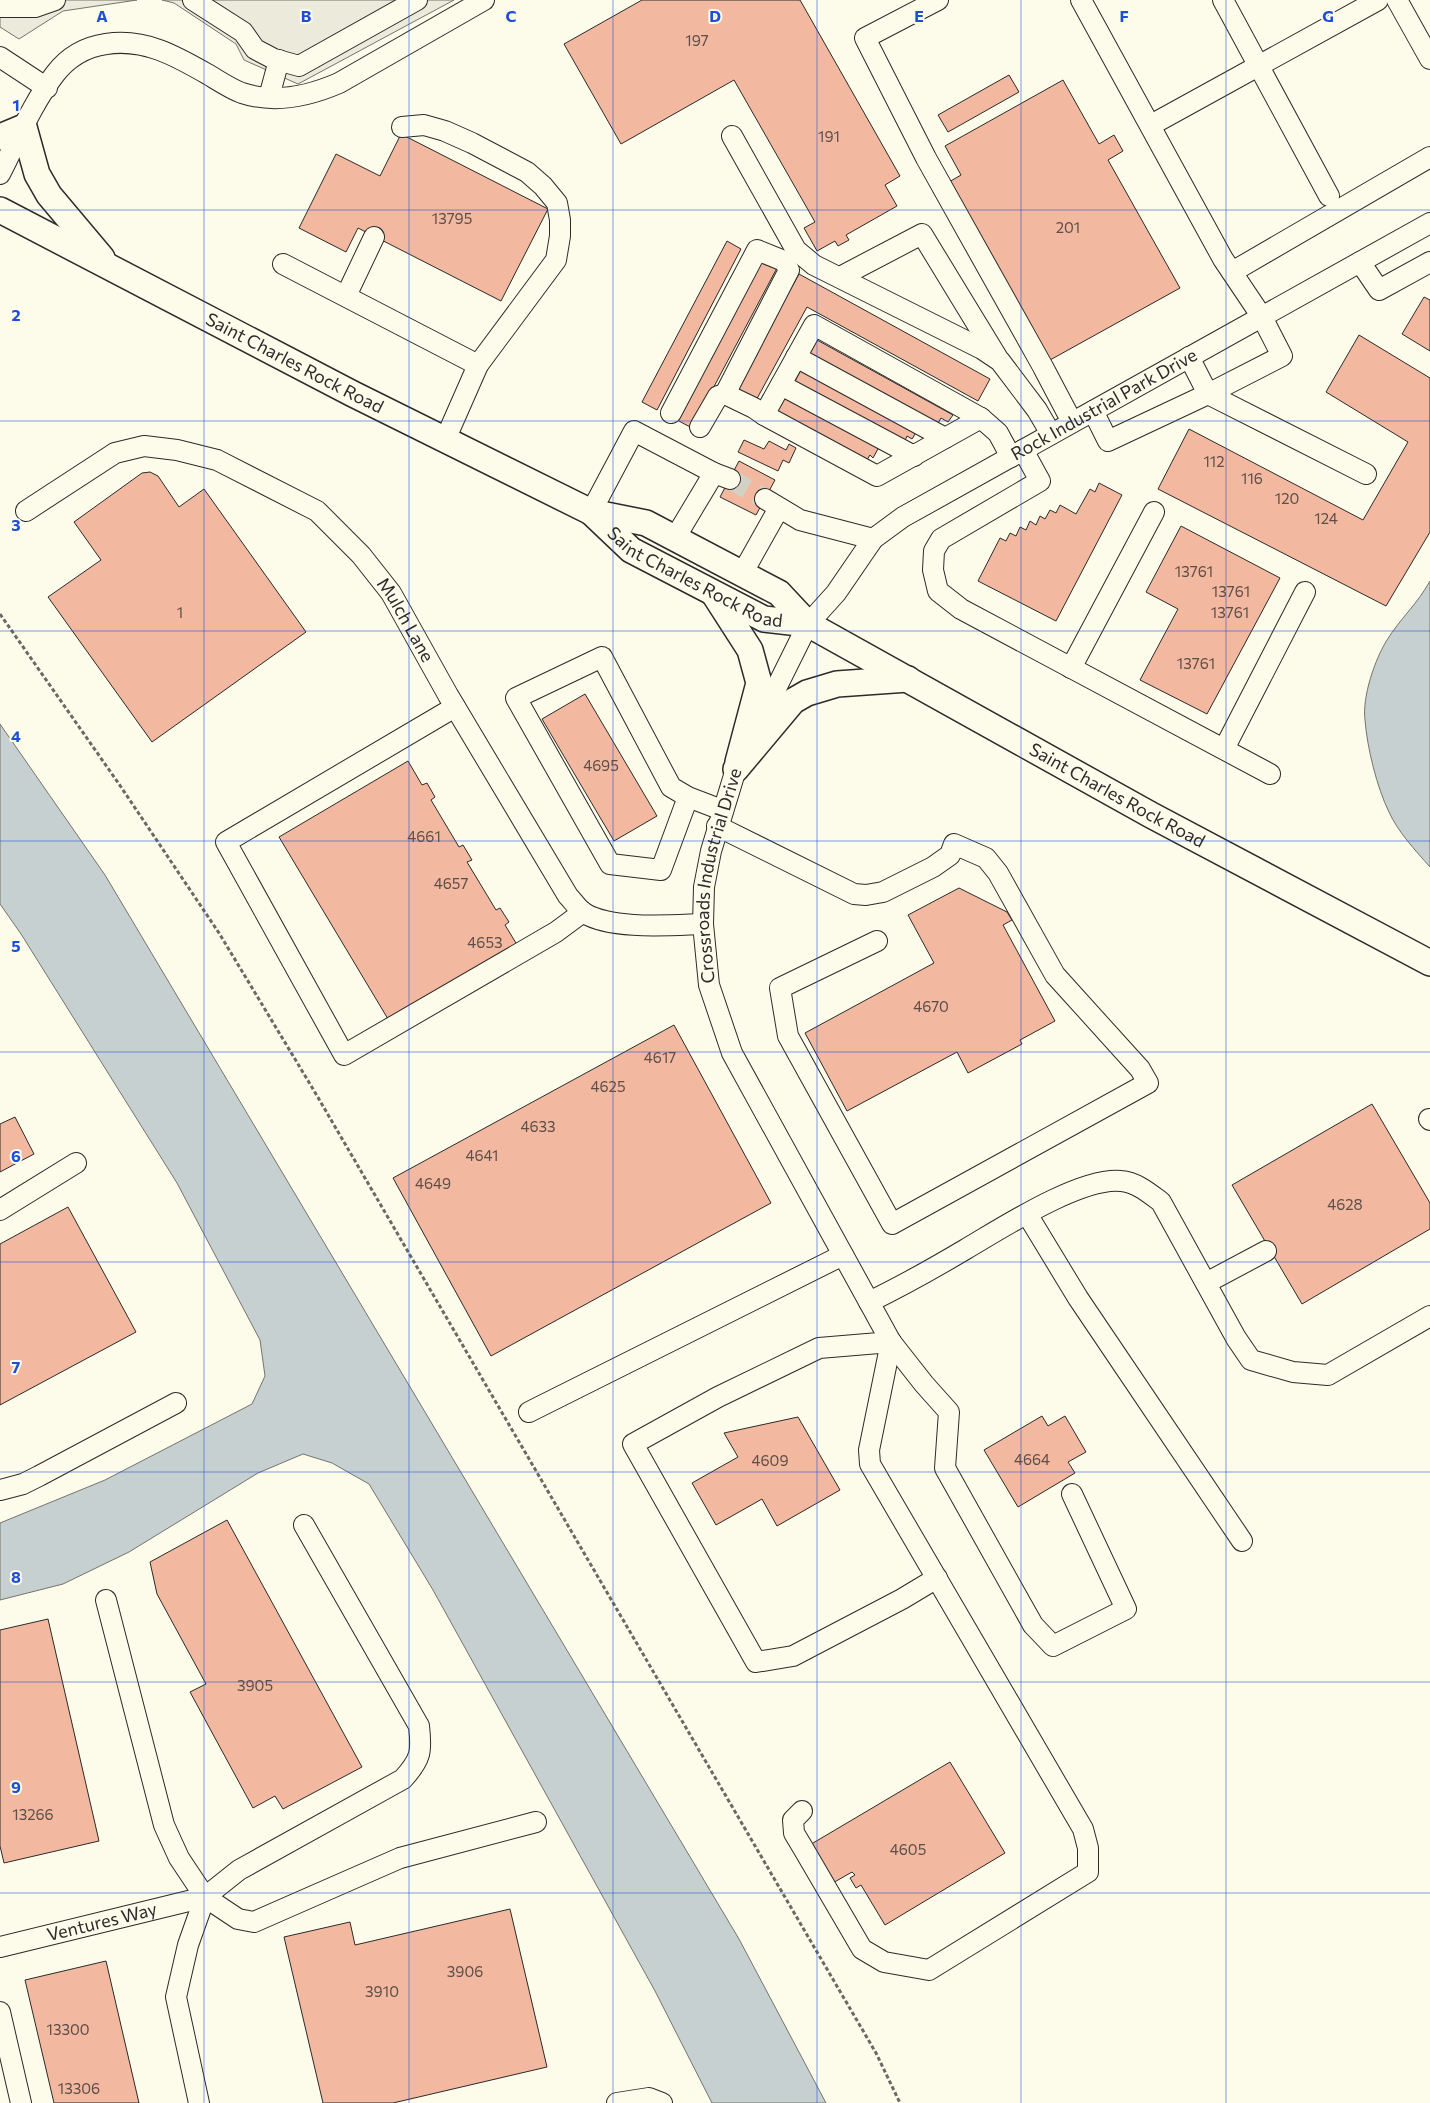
<svg xmlns="http://www.w3.org/2000/svg" width="1430" height="2103" font-family="Commissioner,sans-serif">
	<rect width="100%" height="100%" fill="#fdfbea"/>
	<path fill="#eceadb" stroke="#74746e" d="M0 0H137L63 11 19 39 0 27Z
		M162 0H454L298 84 244 60 236 44 174 3Z"/>
	<path fill="#c7d0d0" stroke="#74746e" d="M1430 581V867C1415 850 1398 832 1389 812 1377 788 1367 747 1365 720 1362 697 1375 659 1387 640 1400 619 1418 603 1430 581Z
		M0 724 105 875 739 1939 826 2103H712L655 1991 433 1590 369 1484 332 1463 303 1454 258 1473 129 1552 63 1584 0 1600V1523L105 1480 252 1404 265 1376 260 1340 177 1183 21 934 0 904Z"/>
	<path fill="#f2b8a0" stroke="#2b2b2b" d="M642 0H800L900 176 885 185 897 206 846 235 849 240 838 246 835 241 817 251 804 228 815 222 734 80 621 144 564 44Z
		M1009 75 1019 92 948 132 938 115Z
		M1063 80 1099 144 1114 135 1123 151 1108 160 1180 288 1050 360 949 182 961 175 945 146Z
		M401 134 548 209 501 301 358 228 346 252 299 228 336 154 380 176Z
		M727 241 741 249 657 410 642 402Z
		M762 260 777 268 692 428 677 420Z
		M799 274 990 379 978 401 807 307 754 404 733 393Z
		M1424 297 1430 300V351L1402 334Z
		M1359 335 1430 378V532L1386 606 1158 489 1189 429 1363 520 1408 442 1326 392Z
		M817 340 953 415 948 422 941 418 937 425 809 354Z
		M802 368 917 431 912 439 907 436 904 443 794 383Z
		M786 396 879 447 873 458 870 455 864 465 775 416Z
		M744 440 764 449 769 441 786 450 789 444 796 448 789 463 783 460 778 471 738 452Z
		M739 461 775 480 756 515 720 497Z
		M150 472 158 476 179 507 204 489 306 632 152 742 48 597 101 560 74 522 142 473Z
		M1099 483 1122 495 1056 621 978 581 1000 538 1006 541 1010 533 1016 536 1020 527 1026 530 1030 521 1036 525 1040 516 1045 519 1050 510 1056 513 1060 505 1076 514 1090 489 1095 492Z
		M1181 526 1280 578 1207 714 1140 680 1178 609 1146 592Z
		M585 694 657 816 614 841 542 719Z
		M408 761 422 785 427 783 435 797 431 800 459 847 463 845 472 860 467 862 496 910 500 908 509 922 505 925 519 948 391 1024 279 837Z
		M959 888 1007 912 1012 920 1003 925 1055 1021 1020 1040 1022 1044 968 1073 957 1052 847 1111 805 1033 934 963 908 915Z
		M674 1025 771 1203 491 1356 393 1178Z
		M1372 1104 1430 1203V1229L1302 1304 1232 1185Z
		M15 1117 34 1154 0 1172V1124Z
		M68 1207 136 1332 0 1405V1244Z
		M1042 1416 1048 1426 1065 1416 1086 1452 1068 1462 1075 1473 1018 1507 984 1450Z
		M798 1417 840 1490 777 1526 762 1499 716 1525 692 1483 738 1457 724 1433Z
		M227 1520 362 1767 283 1809 275 1796 253 1808 190 1692 206 1684 157 1594 150 1562Z
		M48 1619 99 1841 4 1863 0 1846V1630Z
		M950 1762 1005 1853 885 1925 861 1885 856 1888 850 1878 855 1875 852 1872 831 1884 808 1846Z
		M510 1909 547 2067 393 2103H323L284 1937 350 1922 355 1945Z
		M106 1961 139 2103H54L25 1980Z"/>
	<g fill="none" stroke-linecap="round" stroke-linejoin="round">
		<path stroke="#d3d1c4" stroke-width="20" stroke-dasharray="20 10" stroke-linecap="butt" d="M730 479 765 499"/>
		<g stroke="#2b2b2b" stroke-width="22">
			<g id="minor">
				<path d="M193 0 243 32 255 49 274 59 299 66 417 0"/>
				<path d="M938 0 865 38 926 158 1043 367 1072 422"/>
				<path d="M1081 0 1223 259 1262 317 1282 356 1208 394 1108 441 1093 411"/>
				<path d="M1223 0 1329 196"/>
				<path d="M1397 0 1430 59"/>
				<path d="M0 7H35L55 0"/>
				<path d="M0 57 47 88"/>
				<path d="M269 97 279 60"/>
				<path d="M1151 125 1378 0"/>
				<path d="M402 127 424 125 445 131 472 143 527 172 543 186 557 203 560 220V236L556 260 478 365"/>
				<path d="M732 136 796 250 814 265 982 349 1000 361 1037 410 1051 434"/>
				<path d="M0 174C17 141 32 104 55 74 68 57 85 47 106 44 145 38 176 56 209 75 219 81 231 89 242 93 275 104 309 96 339 83L484 0"/>
				<path d="M1360 262 1379 290 1430 262"/>
				<path d="M283 264 478 365 445 440"/>
				<path d="M1232 272 1430 157"/>
				<path d="M840 277 922 234 997 357"/>
				<path d="M346 296 374 237"/>
				<path d="M796 357 945 438"/>
				<path d="M1189 357 1208 394 1366 474"/>
				<path d="M781 385 914 456"/>
				<path d="M671 413 757 250 784 261 789 270 725 394 754 408 764 415 877 476 981 418 998 433 1011 457"/>
				<path d="M764 415 814 325 981 418"/>
				<path d="M700 427 718 396 725 394"/>
				<path d="M1023 450 1040 481 941 539 934 551 933 570 938 591 961 609 1270 774"/>
				<path d="M765 499 800 520 873 539"/>
				<path id="s1" d="M26 511 115 453 144 446 177 450 217 460 317 511 361 555 391 593 448 695 568 896C573 901 578 909 584 913 612 930 670 925 703 924"/>
				<path d="M591 512 634 431 714 473 730 479"/>
				<path d="M675 538 714 473"/>
				<path d="M742 574 779 508"/>
				<path d="M1071 668 1154 512"/>
				<path d="M455 707 226 842 344 1055 556 932 583 912"/>
				<path d="M1224 749 1305 592"/>
				<path d="M688 797 661 870 610 864 516 698 602 657 671 787 688 797 722 810"/>
				<path d="M717 826 854 894 866 895 883 892 933 867 950 855 954 844 986 858 998 873 1055 975 1140 1069 1148 1083 892 1224 788 1036 780 988 877 941"/>
				<path d="M1429 1119 1430 1120"/>
				<path d="M0 1210 76 1163"/>
				<path d="M1027 1214 1078 1298 1242 1541"/>
				<path d="M1206 1283 1266 1251"/>
				<path d="M869 1302C902 1286 934 1268 966 1249 1002 1228 1080 1177 1121 1181 1136 1182 1149 1193 1161 1202L1236 1338 1251 1360 1293 1372 1328 1375 1430 1316"/>
				<path d="M891 1342 819 1348 718 1397 633 1444 756 1662 793 1656 902 1599 937 1578"/>
				<path d="M529 1412 843 1255"/>
				<path d="M0 1490 23 1484 39 1476 176 1403"/>
				<path id="s2" d="M1072 1494 1126 1609 1053 1646 1033 1625 945 1468 949 1412 924 1384 891 1342 732 1053 709 985 703 924 704 887 711 851 736 769 808 624 836 593 873 539 903 517 1430 223"/>
				<path d="M106 1600 164 1825 179 1858 205 1897 238 1919 254 1922 400 1858 536 1822"/>
				<path d="M802 1811 793 1820 794 1833 803 1848 862 1949 884 1962 929 1970 1088 1872V1848L1083 1829 870 1464 869 1450 891 1342"/>
				<path id="s3" d="M0 1947 205 1897"/>
				<path d="M0 2012 21 2103"/>
				<path d="M199 2103 176 1997 188 1945 205 1897 239 1870 403 1779C421 1759 422 1752 419 1726L304 1525"/>
				<path d="M617 2103 649 2098 662 2103"/>
			</g>
		</g>
		<g stroke="#2b2b2b" stroke-width="28">
			<g id="major">
				<path d="M0 137 24 127 37 174 49 195 102 258"/>
				<path id="s4" d="M0 210 353 394 591 512 646 523 779 593 808 624 1151 815 1430 963"/>
				<path id="s5" d="M591 512 631 550 764 619 808 624"/>
				<path d="M714 594 750 650 759 683 738 762"/>
				<path d="M736 769 793 701 807 693 837 684 908 679"/>
			</g>
		</g>
		<path stroke="#6a6964" stroke-width="3" stroke-dasharray="4 2.5" stroke-linecap="butt" d="M0 614 119 784 219 933 313 1089 876 2053 900 2103"/>
		<use href="#minor" stroke="#fdfbea" stroke-width="20"/>
		<use href="#major" stroke="#fdfbea" stroke-width="25"/>
	</g>
	<path fill="none" stroke="#1d4ed8" stroke-width="1" stroke-opacity="0.55" d="M204 0V2103M409 0V2103M613 0V2103M817 0V2103M1021 0V2103M1226 0V2103M0 210H1430M0 421H1430M0 631H1430M0 841H1430M0 1052H1430M0 1262H1430M0 1472H1430M0 1682H1430M0 1893H1430"/>
	<g text-anchor="middle" stroke-width="4" stroke-linejoin="round" paint-order="stroke">
		<g font-size="15" fill="#5d4e48">
			<text x="697" y="46">197</text>
			<text x="829" y="142">191</text>
			<text x="452" y="224">13795</text>
			<text x="1068" y="233">201</text>
			<text x="1214" y="467">112</text>
			<text x="1252" y="484">116</text>
			<text x="1287" y="504">120</text>
			<text x="1326" y="524">124</text>
			<text x="1194" y="577">13761</text>
			<text x="1231" y="597">13761</text>
			<text x="180" y="618">1</text>
			<text x="1230" y="618">13761</text>
			<text x="1196" y="669">13761</text>
			<text x="601" y="771">4695</text>
			<text x="424" y="842">4661</text>
			<text x="451" y="889">4657</text>
			<text x="485" y="948">4653</text>
			<text x="931" y="1012">4670</text>
			<text x="660" y="1063">4617</text>
			<text x="608" y="1092">4625</text>
			<text x="538" y="1132">4633</text>
			<text x="482" y="1161">4641</text>
			<text x="433" y="1189">4649</text>
			<text x="1345" y="1210">4628</text>
			<text x="1032" y="1465">4664</text>
			<text x="770" y="1466">4609</text>
			<text x="255" y="1691">3905</text>
			<text x="33" y="1820">13266</text>
			<text x="908" y="1855">4605</text>
			<text x="465" y="1977">3906</text>
			<text x="382" y="1997">3910</text>
			<text x="68" y="2035">13300</text>
			<text x="79" y="2094">13306</text>
		</g>
		<g font-size="18" fill="#2b2b2b" stroke="#fdfbea">
			<text dy="6" stroke="none"><textPath href="#s4" startOffset="332">Saint Charles Rock Road</textPath></text>
			<text dy="6" stroke="none"><textPath href="#s2" startOffset="1724">Rock Industrial Park Drive</textPath></text>
			<text dy="6" stroke="none"><textPath href="#s5" startOffset="125">Saint Charles Rock Road</textPath></text>
			<text dy="6" stroke="none"><textPath href="#s1" startOffset="464">Mulch Lane</textPath></text>
			<text dy="6" stroke="none"><textPath href="#s4" startOffset="1266">Saint Charles Rock Road</textPath></text>
			<text dy="6" stroke="none"><textPath href="#s2" startOffset="1078">Crossroads Industrial Drive</textPath></text>
			<text dy="6" stroke="none"><textPath href="#s3" startOffset="105">Ventures Way</textPath></text>
		</g>
	</g>
	<g font-size="16" text-anchor="middle" font-weight="bold" fill="#1d4ed8" stroke="#fdfbea" stroke-width="4" stroke-linejoin="round" paint-order="stroke">
		<text x="102" y="22">A</text>
		<text x="306" y="22">B</text>
		<text x="511" y="22">C</text>
		<text x="715" y="22">D</text>
		<text x="919" y="22">E</text>
		<text x="1124" y="22">F</text>
		<text x="1328" y="22">G</text>
		<text x="16" y="111">1</text>
		<text x="16" y="321">2</text>
		<text x="16" y="531">3</text>
		<text x="16" y="742">4</text>
		<text x="16" y="952">5</text>
		<text x="16" y="1162">6</text>
		<text x="16" y="1373">7</text>
		<text x="16" y="1583">8</text>
		<text x="16" y="1793">9</text>
	</g>
</svg>
